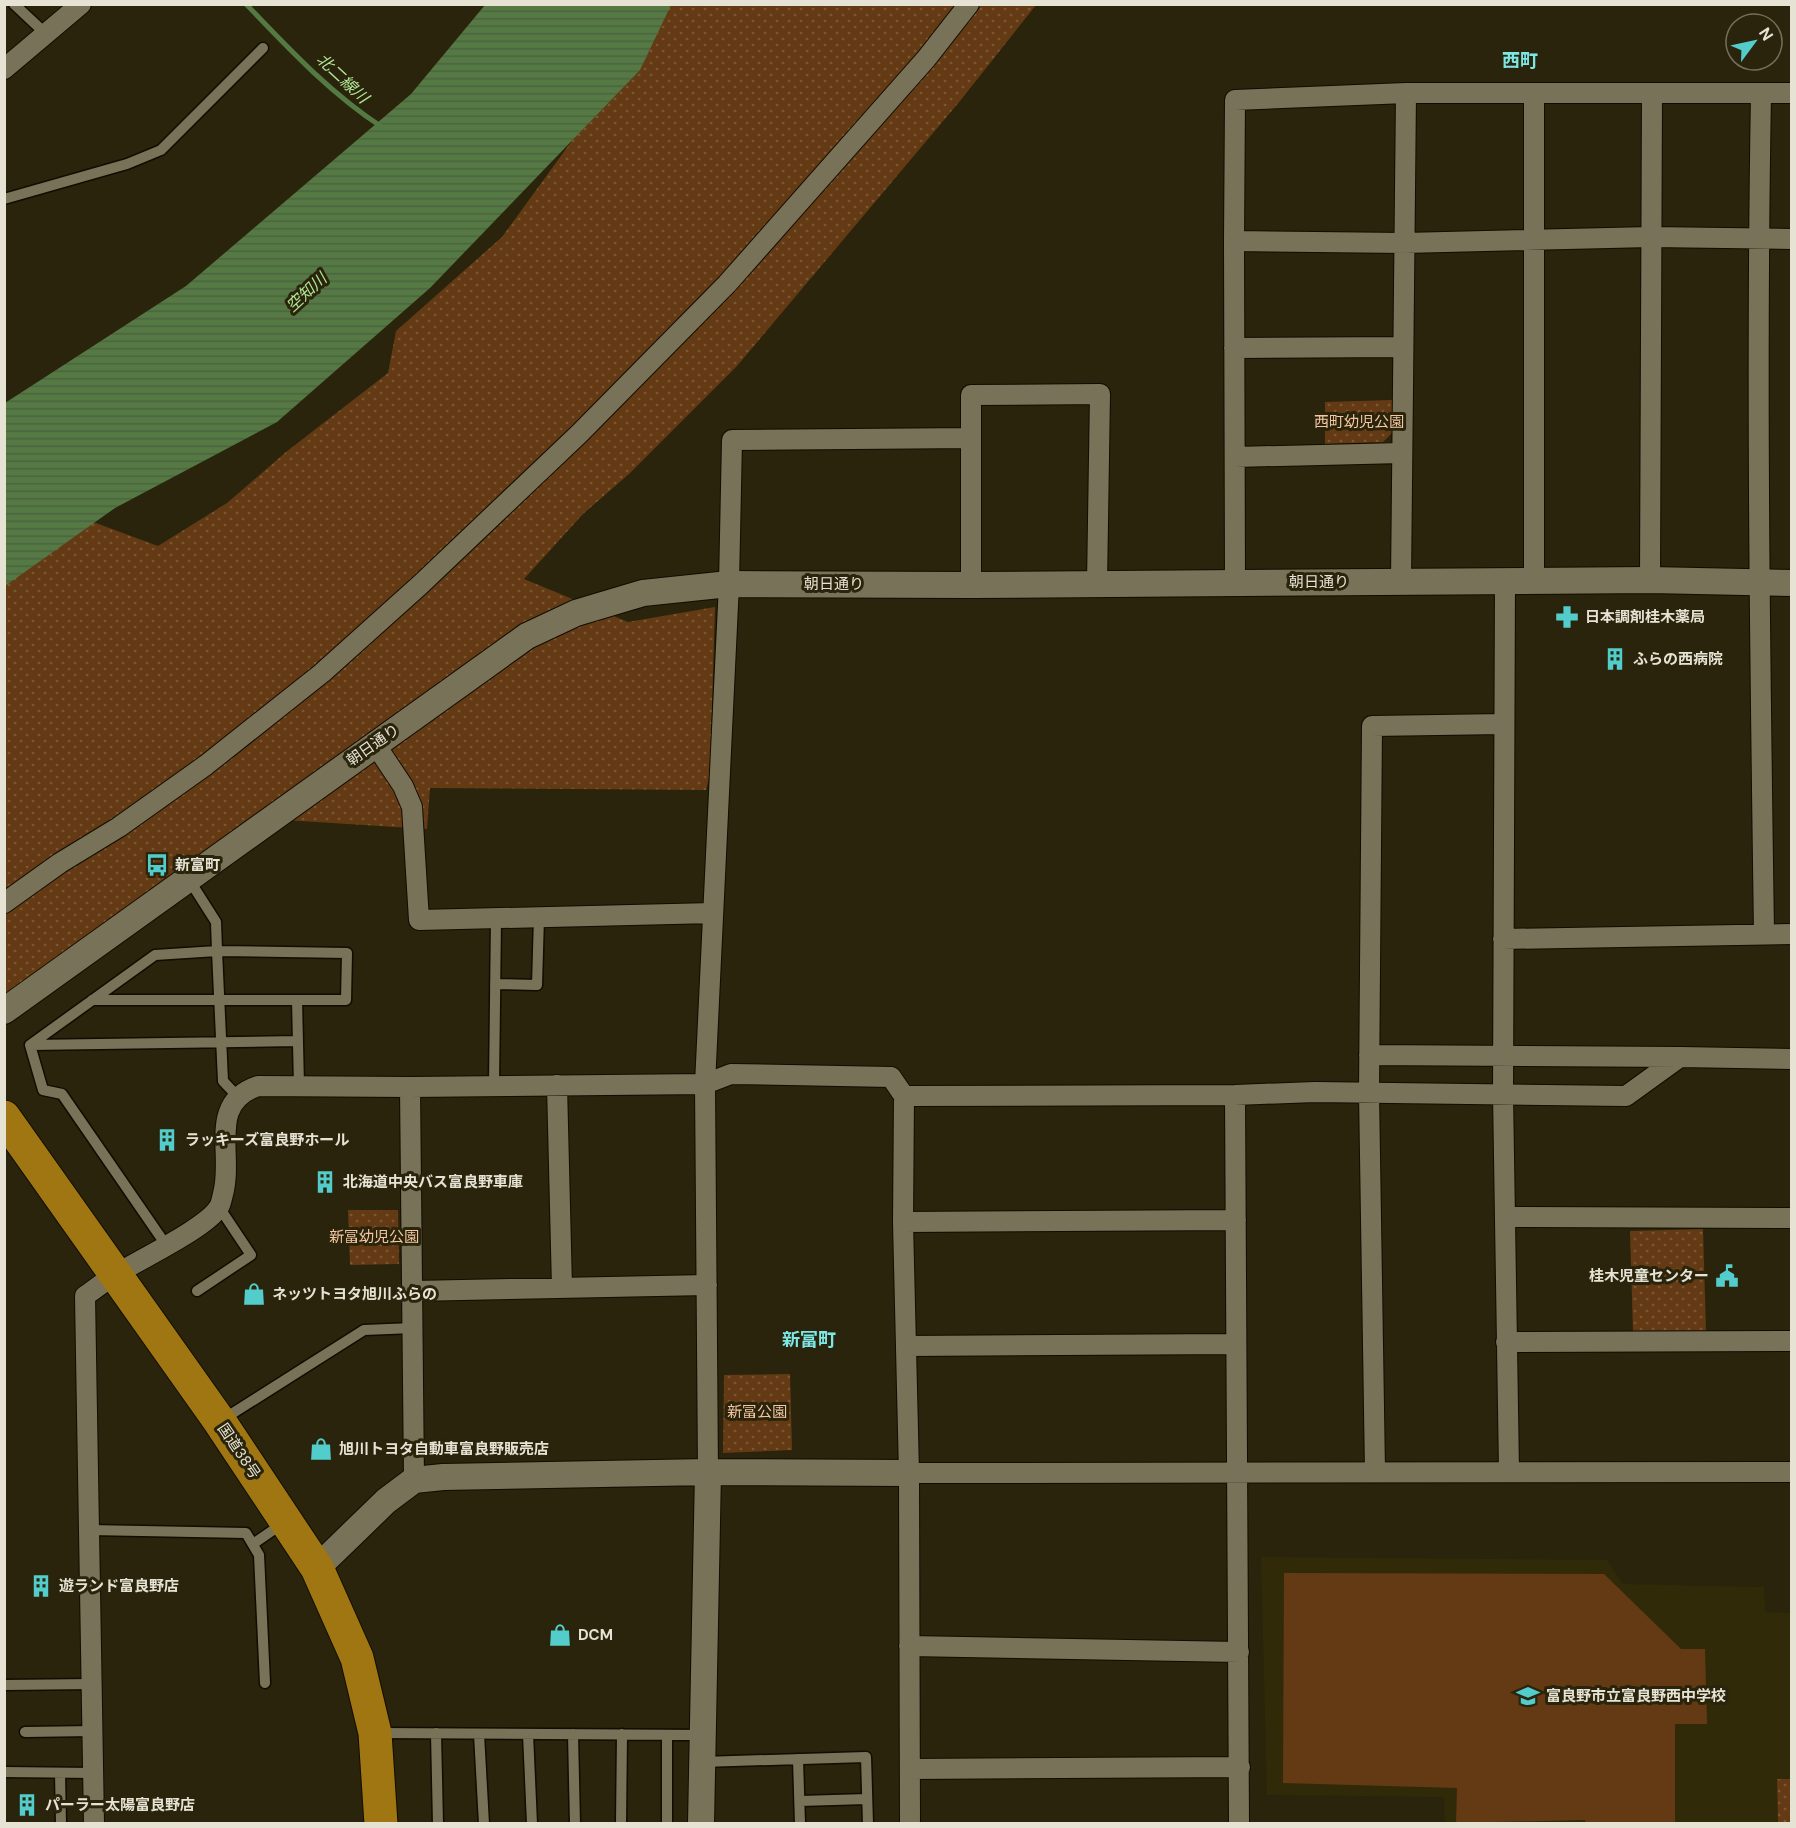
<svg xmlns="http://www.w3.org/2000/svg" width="1796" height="1828" font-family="'DM Sans','Noto Sans JP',sans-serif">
	<defs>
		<pattern id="green-dots" width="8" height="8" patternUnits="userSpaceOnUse" patternTransform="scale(1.5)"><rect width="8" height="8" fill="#643a14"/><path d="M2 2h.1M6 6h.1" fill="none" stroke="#7a5635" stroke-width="1.8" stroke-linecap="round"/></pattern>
		<pattern id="water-rules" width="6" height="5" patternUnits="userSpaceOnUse" patternTransform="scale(1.5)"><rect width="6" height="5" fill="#547943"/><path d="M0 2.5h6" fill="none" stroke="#4d6142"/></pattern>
	</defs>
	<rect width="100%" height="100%" fill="#29240b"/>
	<path fill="#312a08" d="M1261 1557 1607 1560 1623 1584 1764 1587 1765 1612 1791 1613V1779L1777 1780 1778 1823H1445L1444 1797 1267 1795Z"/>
	<path fill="url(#green-dots)" d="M656 5H1036L960 101 737 366 629 474 583 514 524 579 628 622 715 607 710 774 706 790 430 788 427 829 269 819 5 1011 4 576 85 519 158 546 227 503 286 452 388 373 396 331 502 237 614 83Z
		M1392 400 1393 432 1383 442 1325 444V402Z
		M348 1210H398L399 1264 350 1265Z
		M1703 1229 1706 1331 1633 1332 1630 1231Z
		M790 1374 792 1450 723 1453 724 1375Z
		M1777 1779H1791V1823H1778Z"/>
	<path fill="#643a14" d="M1284 1573 1604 1574 1681 1649H1705L1707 1724H1675V1823L1586 1824 1585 1820 1456 1823 1457 1788 1283 1783Z"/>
	<path fill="url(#water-rules)" d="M485 5H671L640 70 430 288 277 422 115 508 5 586V403L186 286 411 94Z"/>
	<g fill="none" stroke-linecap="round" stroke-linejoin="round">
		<path stroke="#547943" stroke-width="5" d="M246 4C288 48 331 94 382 127"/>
		<g stroke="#110d00" stroke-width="13">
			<path id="service" d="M14 4 47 35
				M4 199 127 164 161 150 263 48
				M495 984 537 985 539 917
				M92 1000H346L347 953 217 951 216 922 188 878
				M297 1000 299 1086
				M30 1045 298 1041
				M494 1086 496 918
				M166 1245 62 1094 43 1090 30 1045 155 955 217 951 223 1081 238 1097
				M197 1291 251 1255 219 1207
				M222 1420 364 1330 413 1328
				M89 1530 246 1533 259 1555 265 1683
				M253 1544 282 1524
				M4 1685 92 1684
				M25 1732 93 1731
				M378 1733 703 1735
				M436 1733 438 1824
				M479 1734 484 1824
				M528 1734 532 1824
				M573 1734 575 1824
				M798 1759 800 1824
				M702 1762 866 1757 868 1824
				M4 1772 93 1773
				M60 1773 61 1824
				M800 1801 867 1799
				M621 1824 622 1734
				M667 1824V1735"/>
		</g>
		<g stroke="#110d00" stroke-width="22">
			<path id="minor" d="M4 69 81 4
				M1761 94C1756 374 1760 654 1764 934
				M1234 241 1235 100 1406 93H1792
				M1234 348 1403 347
				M1235 457 1402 453
				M1534 580V93
				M1650 580 1652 94
				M1505 581 1503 1093 1509 1471
				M1401 582 1406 93
				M1235 583 1234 241 1404 243 1651 237 1792 239
				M971 585V395L1100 394 1097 584
				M375 744 403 786 412 807 419 920 713 913
				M4 903 60 863 119 827 206 765 322 673 420 585 579 434 727 284 926 59 969 4
				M1503 939 1792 934
				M1369 1055 1680 1057
				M557 1085 562 1288
				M410 1087 414 1480
				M1235 1095 1239 1824
				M904 1096 1235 1095 1315 1092 1626 1096 1680 1057 1792 1059
				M1506 1217 1792 1218
				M903 1222 1236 1220
				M413 1291 707 1285
				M1506 1342 1792 1341
				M907 1346 1236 1344
				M1375 1471 1369 1092 1372 726 1503 724
				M708 1472 705 1084 729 584 732 440 971 438
				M909 1473 1792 1472
				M909 1646 1239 1652
				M910 1769 1240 1767
				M94 1824 85 1296C95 1289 105 1281 115 1275 138 1260 207 1228 219 1207 221 1204 222 1198 223 1194 234 1154 207 1103 258 1086L410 1087 705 1084 731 1074 891 1077 904 1096 903 1222 909 1473 910 1824"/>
		</g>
		<g stroke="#110d00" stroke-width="28">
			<path id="tertiary" d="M4 1011 527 636 576 613 643 593 729 584 971 585 1650 580 1792 583
				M317 1568 386 1501 414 1480 443 1477 708 1472 909 1473
				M701 1824 708 1472"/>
		</g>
		<g stroke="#110d00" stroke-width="35">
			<path id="trunk" d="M4 1117 220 1422 317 1568 357 1658 375 1733 381 1824"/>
		</g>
		<use href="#service" stroke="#787358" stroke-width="10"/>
		<use href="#minor" stroke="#787358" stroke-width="20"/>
		<use href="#tertiary" stroke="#787358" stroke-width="26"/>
		<use href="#trunk" stroke="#9f7612" stroke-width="33"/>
	</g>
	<defs>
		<g id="pharmacy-bare" transform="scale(1.8)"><path d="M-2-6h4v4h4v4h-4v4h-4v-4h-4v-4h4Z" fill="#53cdcb" stroke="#29240b" stroke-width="2.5" paint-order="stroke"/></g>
		<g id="building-bare" transform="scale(1.8)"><path d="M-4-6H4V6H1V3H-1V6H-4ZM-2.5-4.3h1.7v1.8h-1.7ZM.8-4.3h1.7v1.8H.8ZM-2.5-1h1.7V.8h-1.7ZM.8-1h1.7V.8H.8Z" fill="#53cdcb" stroke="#29240b" stroke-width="2.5" paint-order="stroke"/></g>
		<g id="bus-bare" transform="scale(1.8)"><path d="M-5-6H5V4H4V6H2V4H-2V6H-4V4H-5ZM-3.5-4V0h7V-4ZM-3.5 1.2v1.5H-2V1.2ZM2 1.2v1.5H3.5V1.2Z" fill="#53cdcb" stroke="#29240b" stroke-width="2.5" paint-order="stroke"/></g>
		<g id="civic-bare" transform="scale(1.8)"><path d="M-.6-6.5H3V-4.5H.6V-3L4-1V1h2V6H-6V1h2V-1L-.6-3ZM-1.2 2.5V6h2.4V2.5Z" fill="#53cdcb" stroke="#29240b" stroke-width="2.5" paint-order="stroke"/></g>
		<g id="shop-bare" transform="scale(1.8)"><path d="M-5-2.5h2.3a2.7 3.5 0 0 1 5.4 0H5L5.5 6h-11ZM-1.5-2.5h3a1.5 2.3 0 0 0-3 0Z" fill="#53cdcb" stroke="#29240b" stroke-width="2.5" paint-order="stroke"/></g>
		<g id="school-bare" transform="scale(1.8)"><path d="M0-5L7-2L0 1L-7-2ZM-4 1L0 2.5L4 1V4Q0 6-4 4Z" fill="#53cdcb" stroke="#29240b" stroke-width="2.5" paint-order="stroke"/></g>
	</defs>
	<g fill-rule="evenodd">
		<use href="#pharmacy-bare" x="1567" y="617"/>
		<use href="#building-bare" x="1615" y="659"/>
		<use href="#bus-bare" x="157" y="865"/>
		<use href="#building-bare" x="167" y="1140"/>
		<use href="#building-bare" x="325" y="1182"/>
		<use href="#civic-bare" x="1727" y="1276"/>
		<use href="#shop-bare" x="254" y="1294"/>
		<use href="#shop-bare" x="321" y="1449"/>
		<use href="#building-bare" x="41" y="1586"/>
		<use href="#shop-bare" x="560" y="1635"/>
		<use href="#school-bare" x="1528" y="1696"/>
		<use href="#building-bare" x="27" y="1805"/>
	</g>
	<g text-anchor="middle" stroke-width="6" stroke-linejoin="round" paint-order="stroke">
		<g font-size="15" fill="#f4c6a1" stroke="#29240b">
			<text x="1359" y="427">西町幼児公園</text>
			<text x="374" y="1242">新冨幼児公園</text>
			<text x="757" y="1417">新冨公園</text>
		</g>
		<g font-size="15" fill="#e6e3d4" stroke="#29240b">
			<text x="1319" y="587">朝日通り</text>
			<text x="834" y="589">朝日通り</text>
			<text transform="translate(373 745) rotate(-35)" y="5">朝日通り</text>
			<text transform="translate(239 1451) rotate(56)" y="5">国道38号</text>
		</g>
		<g font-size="15" font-weight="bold" fill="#e6e3d4" stroke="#29240b" text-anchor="start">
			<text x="1585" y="622">日本調剤桂木薬局</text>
			<text x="1633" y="664">ふらの西病院</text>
			<text x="175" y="870">新富町</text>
			<text x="185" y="1145">ラッキーズ富良野ホール</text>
			<text x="343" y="1187">北海道中央バス富良野車庫</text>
			<text x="1709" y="1281" text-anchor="end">桂木児童センター</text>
			<text x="272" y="1299">ネッツトヨタ旭川ふらの</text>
			<text x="339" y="1454">旭川トヨタ自動車富良野販売店</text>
			<text x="59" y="1591">遊ランド富良野店</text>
			<text x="578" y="1640">DCM</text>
			<text x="1546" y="1701">富良野市立富良野西中学校</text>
			<text x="45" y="1810">パーラー太陽富良野店</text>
		</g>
		<g font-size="16" font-style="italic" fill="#b1e898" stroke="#29240b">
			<text transform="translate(343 78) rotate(43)" y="6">北二線川</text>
			<text transform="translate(306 292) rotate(-43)" y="6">空知川</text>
		</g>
		<g font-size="18" font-weight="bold" fill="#7ce7e5" stroke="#29240b">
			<text x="1520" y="67">西町</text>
			<text x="809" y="1346">新富町</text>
		</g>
	</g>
	<rect width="1796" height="1828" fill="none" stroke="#e6e3d4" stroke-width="12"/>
	<g transform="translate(1754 42) rotate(57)"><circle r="28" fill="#29240b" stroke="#75705b" stroke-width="1.5"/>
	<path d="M0-4.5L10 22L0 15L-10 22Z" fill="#53cdcb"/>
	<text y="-9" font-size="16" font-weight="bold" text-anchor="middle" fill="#e6e3d4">N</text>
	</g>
</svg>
